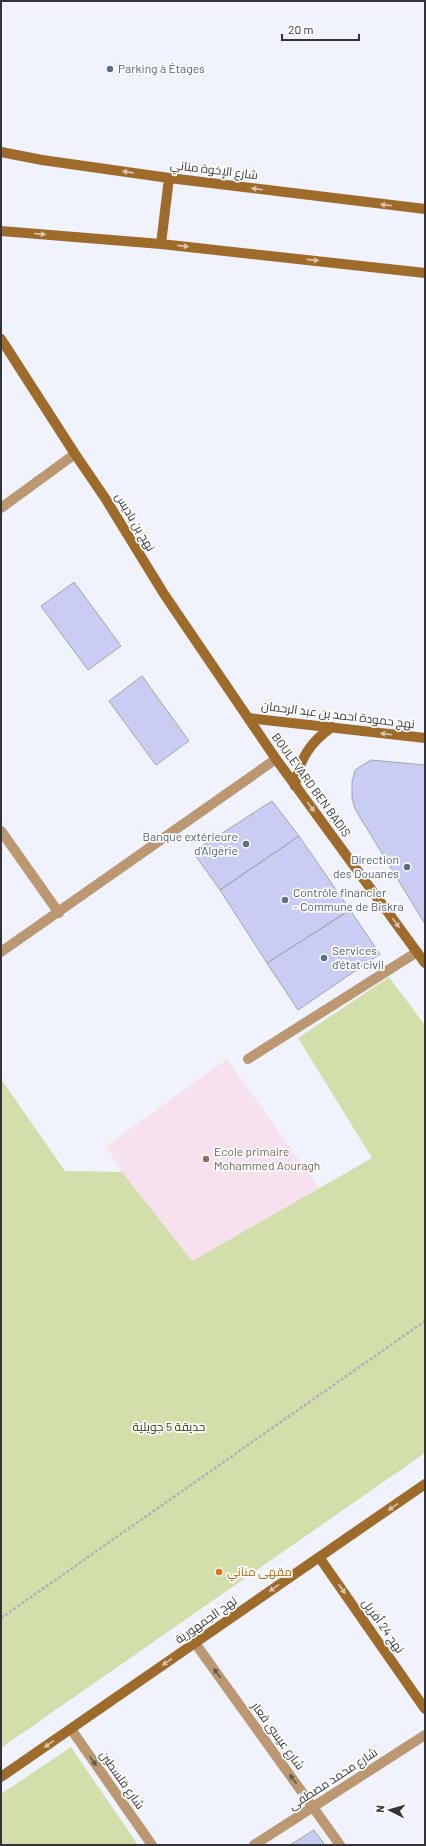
<svg xmlns="http://www.w3.org/2000/svg" width="426" height="1846" font-family="Barlow,Cairo,sans-serif">
	<rect width="100%" height="100%" fill="#f0f2fd"/>
	<path fill="#f8e1ee" d="M227 1059 319 1188 192 1262 122 1172 106 1146Z"/>
	<path fill="#d3dfaa" d="M389 977 425 1025V1453L1 1748V1079L65 1171 122 1172 192 1261 372 1158 298 1038Z
		M71 1747 138 1845H1V1794Z"/>
	<path fill="#c9cdf4" stroke="#a3a4af" d="M74 582 121 646 88 670 41 606Z
		M142 676 189 741 156 765 109 701Z
		M371 760 425 765V924L355 809 352 798V782L355 770Z
		M272 801 299 836 220 890 193 852Z
		M299 836 350 910 267 963 220 890Z
		M350 910 380 954 298 1010 267 963Z
		M314 1830 325 1845H290Z"/>
	<g fill="none" stroke-linecap="round" stroke-linejoin="round">
		<path stroke="#b0b1ba" stroke-width="2.5" stroke-dasharray="3 2" stroke-linecap="butt" d="M1 1618 425 1321"/>
		<path stroke="#bb9871" stroke-width="10" d="M248 1059 417 952"/>
		<path stroke="#bb9871" stroke-width="10" d="M1 508 75 454
			M1 831 59 913
			M1 952 276 759
			M195 1643 340 1845
			M71 1729 152 1845
			M254 1845 425 1735"/>
		<path stroke="#9e6b2b" stroke-width="10" d="M1 152 42 160 169 178 425 209
			M1 231 161 244 425 273
			M161 244 169 178
			M1 339 75 454 105 498 164 594 276 759 425 963
			M248 718 425 738
			M295 786C299 760 310 742 332 727
			M319 1557 425 1709
			M1 1777 425 1484"/>
	</g>
	<defs><path id="oneway-solid" d="M-6-.8H1V-3.2L6.5 0L1 3.2V.8H-6Z"/></defs>
	<g fill="#d8c4aa">
		<use href="#oneway-solid" transform="translate(128 172) rotate(-172)"/>
		<use href="#oneway-solid" transform="translate(257 189) rotate(-173)"/>
		<use href="#oneway-solid" transform="translate(386 205) rotate(-173)"/>
		<use href="#oneway-solid" transform="translate(40 234) rotate(5)"/>
		<use href="#oneway-solid" transform="translate(183 246) rotate(6)"/>
		<use href="#oneway-solid" transform="translate(313 260) rotate(6)"/>
		<use href="#oneway-solid" transform="translate(386 734) rotate(-173)"/>
		<use href="#oneway-solid" transform="translate(311 807) rotate(54)"/>
		<use href="#oneway-solid" transform="translate(396 923) rotate(54)"/>
		<use href="#oneway-solid" transform="translate(393 1507) rotate(145)"/>
		<use href="#oneway-solid" transform="translate(274 1588) rotate(145)"/>
		<use href="#oneway-solid" transform="translate(342 1589) rotate(55)"/>
		<use href="#oneway-solid" transform="translate(167 1662) rotate(145)"/>
		<use href="#oneway-solid" transform="translate(49 1744) rotate(145)"/>
	</g>
	<g fill="#63564c">
		<use href="#oneway-solid" transform="translate(217 1673) rotate(-126)"/>
		<use href="#oneway-solid" transform="translate(93 1761) rotate(55)"/>
		<use href="#oneway-solid" transform="translate(293 1779) rotate(-126)"/>
	</g>
	<g fill="#5c6f8a" stroke="#fff" stroke-width="1.5">
		<circle cx="110" cy="69" r="4"/>
		<circle cx="246" cy="844" r="4"/>
		<circle cx="407" cy="867" r="4"/>
		<circle cx="285" cy="900" r="4"/>
		<circle cx="324" cy="958" r="4"/>
	</g>
	<circle fill="#8d6e63" stroke="#fff" stroke-width="1.5" cx="206" cy="1159" r="4"/>
	<circle fill="#e8710a" stroke="#fff" stroke-width="1.5" cx="219" cy="1572" r="4"/>
	<g text-anchor="middle" stroke-width="3.5" stroke-linejoin="round" paint-order="stroke">
		<g font-size="12" fill="#4e5e75" stroke="#fff" text-anchor="start">
			<text x="118" y="73">Parking à Étages</text>
			<text x="238" y="841" text-anchor="end">Banque extérieure<tspan x="238" dy="14">d'Algérie</tspan></text>
			<text x="399" y="864" text-anchor="end">Direction<tspan x="399" dy="14">des Douanes</tspan></text>
			<text x="293" y="897">Contrôle financier<tspan x="293" dy="14">- Commune de Biskra</tspan></text>
			<text x="332" y="955">Services<tspan x="332" dy="14">d'état civil</tspan></text>
		</g>
		<g font-size="12" fill="#333338" stroke="#fff">
			<text transform="translate(214 170) rotate(7)" y="4">شارع الإخوة مناني</text>
			<text transform="translate(135 522) rotate(59)" y="4">نهج بن باديس</text>
			<text transform="translate(338 715) rotate(7)" y="4">نهج حمودة احمد بن عبد الرحمان</text>
			<text transform="translate(311 785) rotate(54)" y="4">BOULEVARD BEN BADIS</text>
			<text transform="translate(206 1620) rotate(-35)" y="4">نهج الجمهورية</text>
			<text transform="translate(383 1626) rotate(55)" y="4">نهج 24 أفريل</text>
			<text transform="translate(278 1736) rotate(54)" y="4">شارع عيسى قعار</text>
			<text transform="translate(333 1779) rotate(-33)" y="4">شارع محمد مصطفى</text>
			<text transform="translate(122 1780) rotate(55)" y="4">شارع فلسطين</text>
		</g>
		<g font-size="12" fill="#785e54" stroke="#fff" text-anchor="start">
			<text x="214" y="1156">Ecole primaire<tspan x="214" dy="14">Mohammed Aouragh</tspan></text>
		</g>
		<g font-size="12" fill="#39410e" stroke="#fff">
			<text x="169" y="1431">حديقة 5 جويلية</text>
		</g>
		<g font-size="12" fill="#c56008" stroke="#fff" text-anchor="start">
			<text x="227" y="1576">مقهى مناني</text>
		</g>
	</g>
	<rect width="426" height="1846" fill="none" stroke="#333338" stroke-width="4"/>
	<g transform="translate(390 1810) rotate(276)" stroke="#ffffff" stroke-width="3" paint-order="stroke">
	<path d="M0-3L7 15L0 10L-7 15Z" fill="#333338"/>
	<text y="-6" font-size="11" font-weight="bold" text-anchor="middle" fill="#333338">N</text>
	</g>
	<path d="M282 34v6h77v-6" fill="none" stroke="#333338" stroke-width="2"/>
	<text x="288" y="34" font-size="12" fill="#333338" stroke="#ffffff" stroke-width="3" paint-order="stroke">20 m</text>
</svg>
